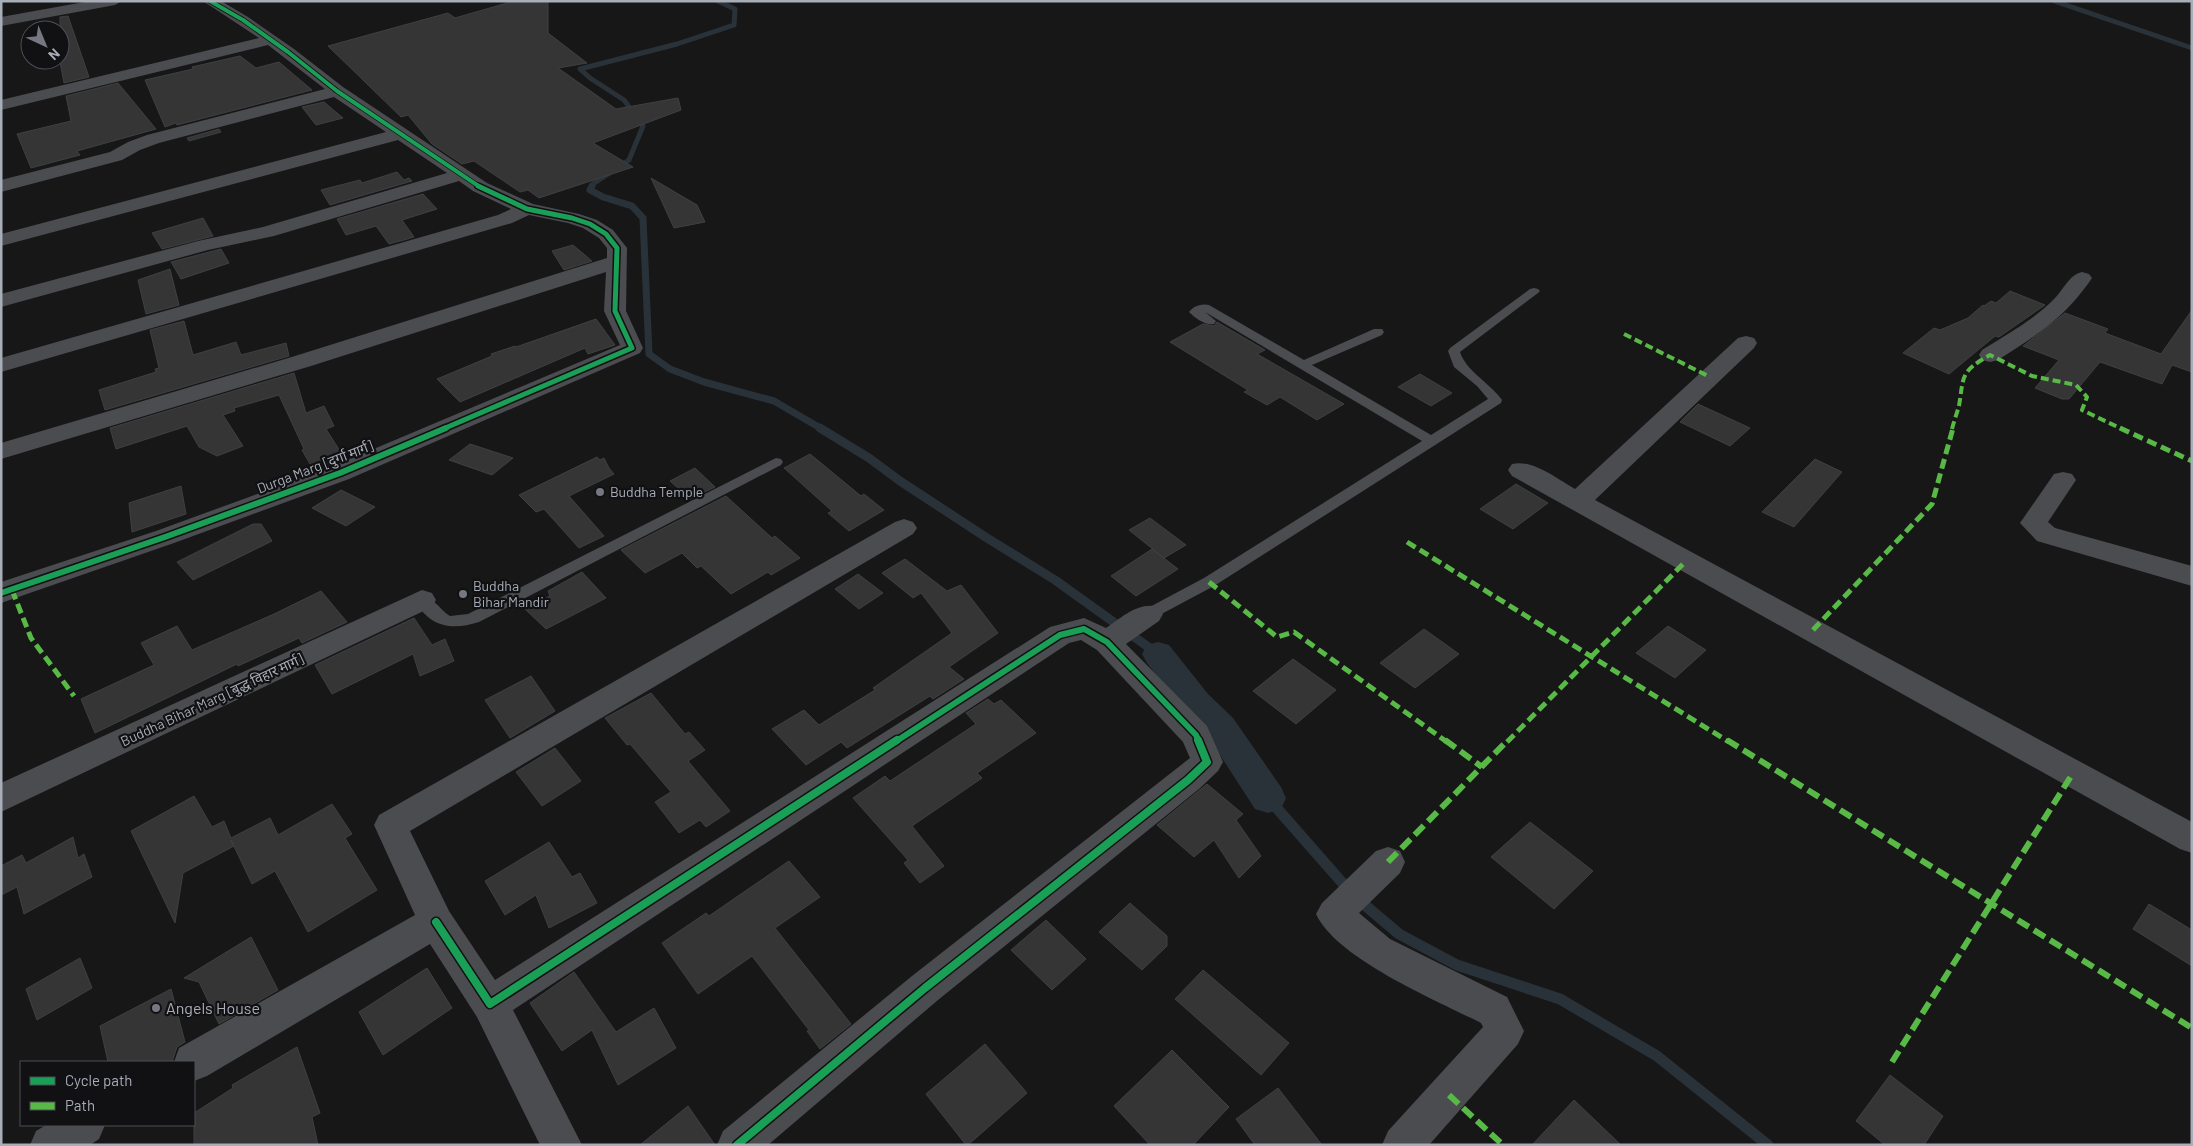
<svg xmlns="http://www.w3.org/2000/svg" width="2193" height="1146" font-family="Barlow,'Noto Sans Devanagari',sans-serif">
	<rect width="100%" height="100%" fill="#171717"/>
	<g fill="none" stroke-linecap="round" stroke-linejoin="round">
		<path stroke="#2a3239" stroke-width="5" d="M2054 1 2192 48
			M591 187 593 184 629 160 643 126 624 100 590 78 580 69 677 44 734 25 735 9 718 1"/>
		<path stroke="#2a3239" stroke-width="7" d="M592 186 590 190 603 197 632 206 643 218 649 354 670 369 704 382 774 401 822 429"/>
		<path stroke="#2a3239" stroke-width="9" d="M820 428 869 458 900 481 987 538 1055 580 1158 654"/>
		<path stroke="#2a3239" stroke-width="11" d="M1268 798 1353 895 1399 934 1457 965 1560 999 1657 1056 1768 1145"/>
		<path fill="#2a3239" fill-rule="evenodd" d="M1158 642 1169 645 1208 694 1233 718 1281 787 1286 798 1281 809 1268 813 1255 809 1209 738 1184 712 1147 663 1142 654 1147 645Z"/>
	</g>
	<path fill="#353536" stroke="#3f4043" d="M514 1H548V33L587 63 558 68 616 109 678 98 681 110 593 143 633 167 539 198 528 190 520 192 474 161 462 164 432 144 408 115 401 117 328 46 448 13 455 18Z
		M68 16 89 77 64 83 60 62V17Z
		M240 56 256 68 279 62 312 90 177 125 176 123 165 127 145 80 193 69 192 67Z
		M118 83 156 129 77 151 80 155 31 168 17 134 71 121 66 96Z
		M324 102 343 118 316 125 302 107Z
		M219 129 221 132 189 141 187 138Z
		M397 172 404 180 409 178 412 181 330 205 321 190 360 180 362 183Z
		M651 178 697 205 705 222 674 228Z
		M423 194 437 209 402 220 414 237 404 240 389 244 376 226 346 235 337 219Z
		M203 218 213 236 162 249 152 233Z
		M573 245 592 261 564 270 552 251Z
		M221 249 229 263 181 279 171 262Z
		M170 269 179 305 146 314 138 280Z
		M2010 291 2045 305 1999 337 1995 336 1949 374 1903 353 1934 328 1940 330 1968 318 1983 305 1984 306 1991 301 1996 303Z
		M2192 310V372L2172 365 2162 384 2100 362 2069 399H2062L2035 388 2059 360 2023 346 2065 313 2108 329 2105 333 2161 354Z
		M596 319 615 345 588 354 585 348 460 402 437 379 492 356 491 354 515 346 516 347Z
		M184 321 193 355 236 342 241 355 286 343 289 356 105 410 99 390 156 372 155 369 159 368 150 330Z
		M1217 322 1265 350 1257 354 1344 404 1317 420 1280 397 1267 405 1244 392 1248 390 1170 342 1203 324 1214 326Z
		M294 373 306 413 324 406 334 426 326 429 345 459 314 471 302 450 304 449 279 395 234 408 235 411 223 415 243 446 217 456 199 447 187 426 116 449 110 428Z
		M1420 374 1452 393 1431 406 1398 387Z
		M1698 404 1750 428 1730 446 1680 422Z
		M470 444 513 458 492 475 449 460Z
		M810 454 861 496 864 494 884 510 849 531 828 513 832 511 784 468Z
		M597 457 600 460 604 458 609 468 614 474 569 496 604 536 579 548 544 509 536 512 519 495Z
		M1815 459 1842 472 1794 527 1762 512Z
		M695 468 715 487 690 499 670 481Z
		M1516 484 1548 503 1513 529 1480 509Z
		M181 486 186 514 132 532 129 503Z
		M341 490 375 507 346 526 312 508Z
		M726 496 772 538 775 536 800 558 771 575 768 572 731 594 701 566 697 568 682 553 645 573 621 550Z
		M1150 518 1186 545 1164 558 1129 530Z
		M253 524H261L272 541 193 580 177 562Z
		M1152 549 1178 569 1136 596 1111 576Z
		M905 559 947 591 961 585 998 633 949 667 964 679 933 699 930 696 847 748 841 742 806 765 772 729 804 710 819 725 875 690 873 688 952 633 921 593 913 598 882 573Z
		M582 572 606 598 546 629 525 609 550 596 548 591Z
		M858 574 883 593 859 609 835 589Z
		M321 591 347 622 302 643 299 638 238 666 237 664 95 733 81 699 154 665 141 643 177 626 192 650 274 614Z
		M414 618 432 645 445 639 454 661 420 676 413 654 332 694 315 665Z
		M1668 626 1706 650 1675 678 1636 653Z
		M1424 629 1459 654 1415 688 1380 663Z
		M1293 659 1336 690 1296 724 1253 691Z
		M531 676 555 711 510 738 485 700Z
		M651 693 685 734 689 732 705 750 688 761 730 811 706 827 700 820 679 833 655 802 671 792 630 744 627 745 605 718Z
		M988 699 994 704 1001 700 1036 733 977 773 982 778 912 826 944 866 920 883 904 863 908 860 853 798 885 776 890 781 976 724 966 713Z
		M555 748 581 781 542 806 516 772Z
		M1207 784 1243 814 1236 820 1261 856 1239 878 1214 840 1194 857 1157 825Z
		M194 796 212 827 224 821 231 838 270 818 278 835 332 804 352 834 345 838 377 890 308 932 275 871 252 884 231 840 234 846 183 873 175 923 131 831Z
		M1530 822 1593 871 1554 909 1491 857Z
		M73 837 78 858 84 854 92 877 24 914 17 887 1 895V866L22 855 26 863Z
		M549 842 572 877 580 873 597 903 549 928 536 895 505 915 485 881Z
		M789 861 820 897 775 928 851 1024 820 1049 807 1031 809 1030 752 956 698 994 662 943 706 913 709 916Z
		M1130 903 1167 936V946L1142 970 1099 932Z
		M2149 904 2192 930V966L2133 929Z
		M1046 920 1086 959 1052 990 1011 950Z
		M251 937 278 990 219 1024 199 982 184 978Z
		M80 958 92 988 37 1020 26 989Z
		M427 968 452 1008 383 1055 359 1012Z
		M1203 970 1289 1043 1261 1075 1175 999Z
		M574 972 616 1032 654 1008 676 1048 618 1085 592 1030 562 1051 530 1003Z
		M171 989 185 1042 177 1047 172 1062H108L100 1026Z
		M985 1044 1027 1093 968 1145H966L926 1094Z
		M297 1047 320 1113 312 1117 318 1145H194V1113L233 1088 232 1085Z
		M1172 1050 1229 1107 1193 1145H1150L1114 1106Z
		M1890 1075 1943 1116 1924 1145H1885L1856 1121Z
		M1278 1088 1322 1145H1255L1236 1119Z
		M1574 1100 1621 1145H1532Z
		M688 1106 715 1145H640Z"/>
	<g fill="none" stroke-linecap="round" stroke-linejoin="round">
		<path fill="#4b4c50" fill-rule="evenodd" d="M1534 288 1538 289 1540 291 1538 293 1460 352C1466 371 1490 383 1502 400L1501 403 1214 586 1154 618 1149 620 1144 618 1141 614 1144 610 1204 578 1422 441 1205 312 1216 321 1214 324C1206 326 1195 318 1189 312 1193 306 1202 303 1209 305L1304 360 1374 329H1382L1384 332 1382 335 1312 365 1431 435 1488 399 1477 386 1454 367 1448 351 1450 348 1530 289Z
			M776 458 781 459 783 462 781 465 479 622C451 631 430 627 414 600L417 596C430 592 439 609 450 616L468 614Z"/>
		<path fill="#4b4c50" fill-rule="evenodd" d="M90 1H122L115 5 1 26V17Z
			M203 1H221L248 17 294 49 343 87 487 183 533 204 579 214 597 220 613 230 627 248 626 311 643 348 640 353 349 479 174 543 1 603V582L156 531 331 467 620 345 604 311 606 272 311 366 1 459V443L295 356 607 258V248L599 238 583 228 568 223 529 215 512 223 1 372V358L498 215 511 209 473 191 459 181 274 236 208 250 1 307V294L198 241 263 227 447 173 398 140 1 246V234L386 132 334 97 159 143 140 150 122 160 1 192V180L110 152 128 142 147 135 325 89 268 45 1 110V100L259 38Z
			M2082 272 2089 274 2092 278C2064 319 2038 334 1998 360L1990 362 1982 360 1979 355 1982 350C2007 334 2034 320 2055 298 2064 289 2069 275 2082 272Z
			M1746 336 1754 338 1757 343 1754 348 1595 500 2192 822V853L2180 849 1512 476 1508 470 1512 464C1533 459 1557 479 1575 489L1738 338Z
			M2063 472 2072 474 2076 480 2048 522 2055 528 2192 566V586L2037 541 2020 523 2054 474Z
			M904 519 913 522 917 528 913 534 410 831 449 911 495 980 1050 627 1084 618 1106 628C1122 617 1139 601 1159 607L1163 614 1159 621 1126 644 1207 726 1223 762 1218 771 1199 789 938 1000 768 1145H717L723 1131 912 976 1190 758 1183 742 1097 650 1081 640 1069 643 513 1010 582 1145H540L477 1017 430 944 207 1076 194 1081V1062H174L179 1048 415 915 374 825 379 815 895 522Z
			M422 590 432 593 436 600 432 607 1 812V783Z
			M1388 847 1400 851 1405 862 1400 873 1359 913 1390 939 1507 997 1524 1031 1518 1044 1429 1145H1382L1388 1131 1483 1027 1481 1023C1436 1000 1337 959 1316 914L1322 903 1376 851Z
			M46 1125H105L99 1139 90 1145H30L36 1131Z"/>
		<path stroke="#58b947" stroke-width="4" stroke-dasharray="8 4" stroke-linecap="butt" d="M1624 334 1710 377
			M1952 429C1954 421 1957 413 1959 406 1964 375 1960 372 1990 355L2032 376 2076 385 2087 397 2082 410 2122 429"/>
		<path stroke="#58b947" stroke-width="5" stroke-dasharray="10 5" stroke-linecap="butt" d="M2120 428 2192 461
			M1407 542 1729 742
			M1209 582 1277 637 1294 632 1447 742
			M12 590 31 638 74 696
			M1813 630 1932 504 1953 428
			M1507 742 1686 561"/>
		<path stroke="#58b947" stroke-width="6" stroke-dasharray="13 6" stroke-linecap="butt" d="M1445 740 1482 767
			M1727 740 2192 1028
			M1388 862 1508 740
			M1892 1062 2073 773
			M1449 1095 1503 1145"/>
		<g stroke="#111113" stroke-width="5.5">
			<path id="cycleway-far3" d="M210 1 243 20 288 52 337 91 480 187"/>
		</g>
		<g stroke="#111113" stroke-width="8">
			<path id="cycleway-far2" d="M443 429 632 348 615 311 617 248 606 234 590 224 572 218 527 209 478 186"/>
		</g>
		<g stroke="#111113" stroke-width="9">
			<path id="cycleway-far1" d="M1 593 165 537 340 473 446 428
				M895 742 1060 635 1084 629 1107 642 1196 735 1199 742"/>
		</g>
		<g stroke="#111113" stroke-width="11">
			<path id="cycleway" d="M436 922 490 1004 897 740
				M737 1145 925 988 1188 780 1207 762 1198 740"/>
		</g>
		<use href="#cycleway-far3" stroke="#1a9f57" stroke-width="4"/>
		<use href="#cycleway-far2" stroke="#1a9f57" stroke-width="5"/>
		<use href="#cycleway-far1" stroke="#1a9f57" stroke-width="6"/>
		<use href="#cycleway" stroke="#1a9f57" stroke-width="8"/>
	</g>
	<g fill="#757880" stroke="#111113" stroke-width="2">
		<circle cx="600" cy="492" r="5"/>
		<circle cx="463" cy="594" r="5"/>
		<circle cx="156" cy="1008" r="5"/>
	</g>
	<g text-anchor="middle" stroke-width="4.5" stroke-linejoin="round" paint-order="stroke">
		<g font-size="14" fill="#a8adb8" stroke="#111113">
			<text transform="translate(315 467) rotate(-21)" y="5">Durga Marg [दुर्गा मार्ग]</text>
			<text transform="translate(212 700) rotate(-25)" y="5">Buddha Bihar Marg [बुद्ध विहार मार्ग]</text>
		</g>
		<g font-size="14" fill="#a8adb8" stroke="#111113" text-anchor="start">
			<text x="610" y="497">Buddha Temple</text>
			<text x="473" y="591">Buddha<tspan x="473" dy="16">Bihar Mandir</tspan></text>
		</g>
		<g font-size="16" fill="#a8adb8" stroke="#111113" text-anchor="start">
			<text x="166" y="1014">Angels House</text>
		</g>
	</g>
	<rect width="2193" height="1146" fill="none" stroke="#a8adb8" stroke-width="5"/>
	<rect x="20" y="1061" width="175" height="65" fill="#111113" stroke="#4d4f55"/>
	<rect x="30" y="1077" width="25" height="8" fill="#1a9f57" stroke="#4d4f55"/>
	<text x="65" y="1086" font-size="15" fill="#a8adb8">Cycle path</text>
	<rect x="30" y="1102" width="25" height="8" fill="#58b947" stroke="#4d4f55"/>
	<text x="65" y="1111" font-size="15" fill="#a8adb8">Path</text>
	<g transform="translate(45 45) rotate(136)"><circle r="24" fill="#111113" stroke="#4d4f55"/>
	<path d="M0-4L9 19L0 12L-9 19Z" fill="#757880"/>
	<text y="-8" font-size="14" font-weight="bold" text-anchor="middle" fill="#a8adb8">N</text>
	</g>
</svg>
